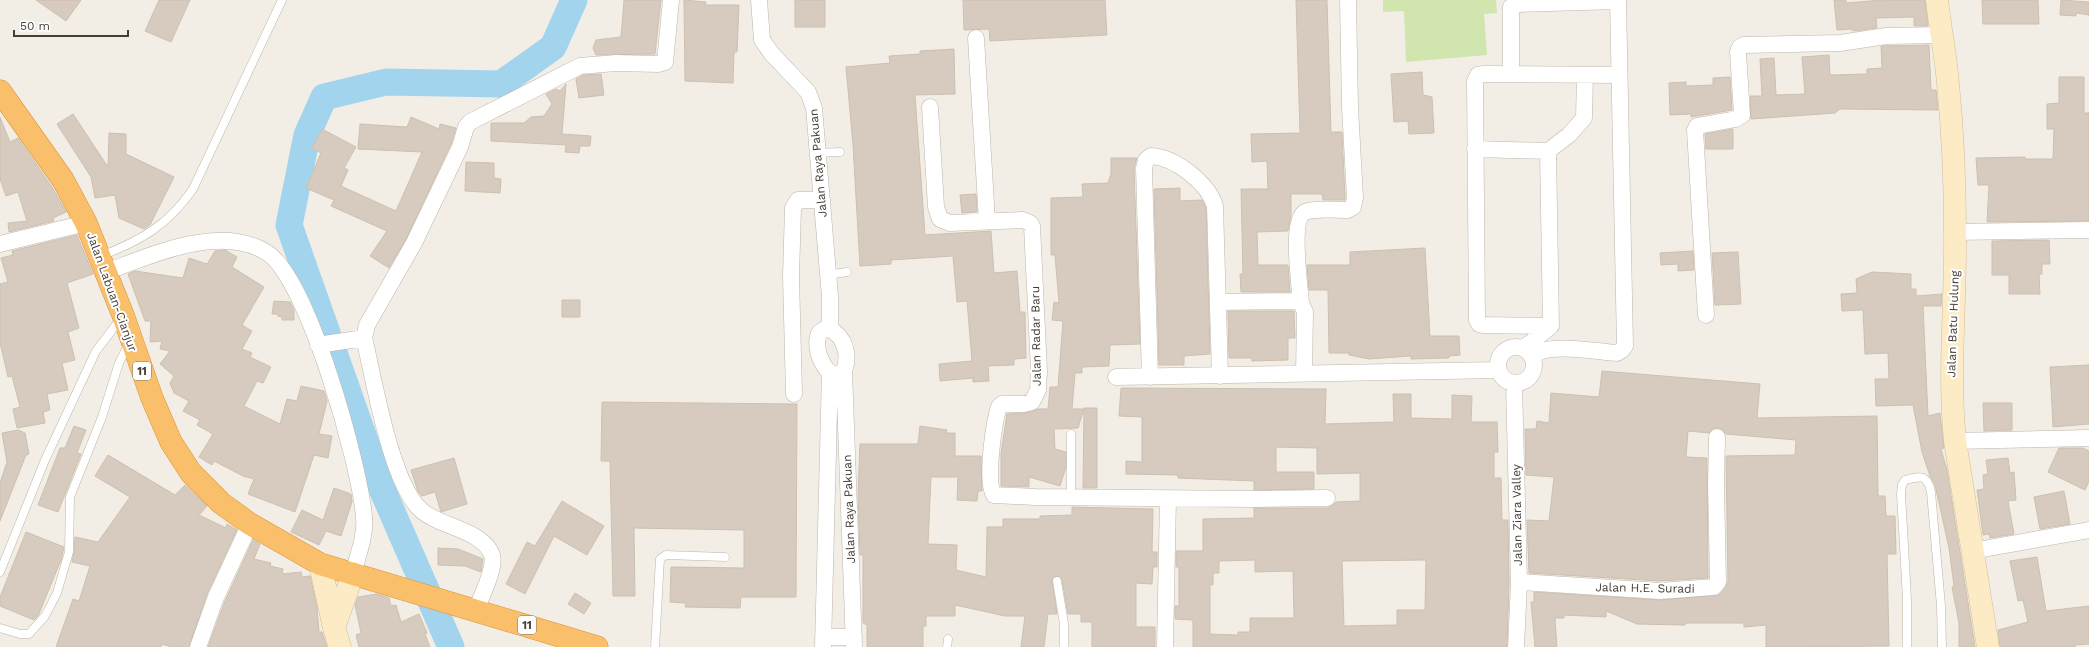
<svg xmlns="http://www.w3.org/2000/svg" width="2089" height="647" font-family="'Work Sans',sans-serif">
	<rect width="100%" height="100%" fill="#f2eee6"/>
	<path fill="#d1e5af" d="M1383 0H1496L1497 13 1484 14 1487 55 1406 62 1404 11 1383 12Z"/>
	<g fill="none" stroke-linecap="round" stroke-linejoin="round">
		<path stroke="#a3d4ed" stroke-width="27" d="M451 647 382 489 289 225 307 135 324 97 386 82 501 84 553 47 574 0"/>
	</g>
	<path fill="#d6cbbe" stroke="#cec0af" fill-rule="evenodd" d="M36 0H81L66 21Z
		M159 0H190L171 42 145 31Z
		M624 0H661L655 54 596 55 593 48 596 40 621 37Z
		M684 0 706 2 705 5H739L737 52H734L733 83 685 81Z
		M795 0H825V27H795Z
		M963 0H1105L1107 35 990 41 989 29 964 30Z
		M1296 0H1327L1331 132H1342L1345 198V200H1323L1322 194H1291V215L1288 231 1257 232 1258 265H1288L1290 292H1241L1240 274H1243L1241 189H1268L1267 161 1252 162 1251 134 1300 133Z
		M1834 0H1846V3L1882 0H1925L1928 26H1914V17L1876 18 1877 28 1854 31 1850 29 1837 30Z
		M1982 0H2038L2039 24H1983Z
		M2061 0 2089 2V15L2076 13V16L2060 15Z
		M1929 45 1931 90H1936L1938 110 1840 109 1835 113 1751 119 1750 96H1762L1760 59 1774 58 1776 95 1805 94 1802 57 1829 55 1830 75 1867 74V69L1882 68 1881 46Z
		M954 49 955 94 915 95 925 235 991 231 994 273 1017 271 1020 312H1025L1026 358 1014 359V365L988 366 989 381 973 382V378L940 381 939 364 972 361 967 301 957 302 953 256 891 260V264L860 266 853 145 846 67 890 63 889 56 920 54V51Z
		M1422 72 1423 95 1432 97 1434 133 1409 134 1408 121 1394 122 1391 74Z
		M601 74 604 95 579 98 576 79 583 75Z
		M1730 77 1732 110 1697 116 1691 117V114L1670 115 1669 83 1686 82V86L1713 85V78Z
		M2059 77H2084V113H2089V221L1987 222 1989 185H1978L1976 158 2025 157V159H2053L2054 129H2047V104L2059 103Z
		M566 84 562 134 591 136 590 146H580L579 153 565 152 566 145 491 141V123H524L531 117 544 116 552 104 546 94 556 89 560 91Z
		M73 114 108 167 109 133 126 134V154L174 177 150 225 144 229 119 218 115 195 95 198 91 177 57 124Z
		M0 117 10 142 18 138 52 187 66 212 53 218 54 221 9 232 8 223 27 221 18 192 6 196 0 179Z
		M411 117 439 129 440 124 456 128 451 144 406 239 389 268 370 256 387 231 331 206 334 200 306 188 321 153 312 148 322 129 356 147 344 168 348 170 341 186 396 211 422 152 358 149 360 124 407 127Z
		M1733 129V149H1706L1705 134Z
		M1111 158H1137L1134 168 1140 344 1110 345 1109 366 1082 367V373H1075L1072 409H1084L1078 428 1054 429 1055 449 1066 452V467L1060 486 1029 477V487L1001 486V453L1007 414 1024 413 1039 409H1048L1050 387H1058L1063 321 1052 320 1054 302 1059 303 1055 255H1051V198L1083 197 1082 184 1108 183 1111 174Z
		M466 162 494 163V178L501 179 500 193 465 191Z
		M1180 188V201L1202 200 1206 208 1210 354 1184 356V365H1159L1154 189Z
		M976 194 977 212 962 213 960 195Z
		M77 235 93 274 67 283 79 328 68 332 75 360 62 363 68 390 47 394 50 410 43 412 45 423 17 428 13 409 20 407 12 376 8 377 0 343V284L8 282 1 258 13 255 12 251Z
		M2049 240 2050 264H2042V274H2039L2040 294H2009V275H1992V241Z
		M1425 248 1430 336H1459L1460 355 1449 356V358L1411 359V356L1369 359 1349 355V353H1329L1328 290H1309L1307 265H1350V252Z
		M225 250 237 257 232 267 264 287 242 325 252 331 242 349 252 353 250 357 271 367 263 383 257 381 244 406 280 424 287 399 297 401 301 386 324 391 327 401 319 434 332 436 328 458 314 455 295 512 248 494 254 479 243 476 214 461 212 465 199 457 213 434 197 425 200 420 183 411 189 401 174 393 170 383 174 376 160 364 170 351 160 349 162 341 150 342 151 321H145L128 274 135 271 183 278 189 258 207 264 215 251Z
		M1693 251 1694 270 1678 271V264L1661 265 1660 253Z
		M1738 252 1741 304 1715 305 1712 253Z
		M1872 272 1911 274V289H1916V296L1942 294 1941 306H1923L1928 416 1940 413 1944 448 1941 449 1947 470 1975 647H1959V623L1952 587 1954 586 1949 548 1935 485 1930 476 1922 452 1913 405 1876 406 1875 379H1889L1888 353 1865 354 1863 310 1842 311 1841 294 1857 293 1856 279Z
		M562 300H580V317H562Z
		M274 301 290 302 294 310V320H282V317L278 316 277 314H272Z
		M1228 311H1294L1295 338H1288V360L1252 361V358H1229Z
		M2089 365V424L2053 427 2050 367Z
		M1602 371 1760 384 1757 418 1877 416 1878 496H1885L1886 516H1895L1896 554H1887L1889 646 1766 647V625L1744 627V623H1685V625L1637 624 1606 611V617L1564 615V618H1555L1557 647H1535L1531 602H1534V592L1659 600 1719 595 1725 588 1728 582 1726 456 1795 455 1796 440 1726 434 1722 429 1718 428 1712 429 1709 433 1688 431 1686 457 1707 458 1708 578 1660 581 1529 573 1527 520 1549 521 1554 477 1526 475 1525 429H1536L1537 421 1549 423 1551 393 1599 397Z
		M1121 388 1326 389 1325 424 1394 422 1393 394H1411V418L1452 419V395L1472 396 1471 422H1497L1498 452H1494V478H1501L1502 520H1508L1509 582 1507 647H1193V620L1175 619V606H1179V567H1176V551H1203V519L1254 518V508H1327L1332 506 1336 502 1360 501V473L1317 474V448L1276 447V472H1314V489L1254 490V481L1178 478V475L1126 474V461L1142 462V417L1119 416ZM1255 560V572L1293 571 1294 618H1250V632H1238V635L1210 634V585H1213V573H1219V561ZM1426 560 1425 610H1397V625L1344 626 1342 561Z
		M602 402 797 404 796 597H741L740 608 685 607 686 603 670 602 671 567 744 568V530L634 528 635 596H613L610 461H601Z
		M1983 403H2012V430L1984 431Z
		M1084 408H1097V488H1083Z
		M74 426 86 430 77 453 81 454 58 512 38 505 60 448H65Z
		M920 426 947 430 946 433H955V456H981L982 491H978L977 501 957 500 958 477H931L928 544 957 545 956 570 986 577 987 527H1003V519H1040V516L1072 515V507L1153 509 1152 552H1157V567H1153L1152 584 1136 583V627H1155V647H1092V622H1081V614H1068L1062 580 1057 576 1053 577 1052 581 1057 614H1048L1044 647H1021L1025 616H1005L955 605V616H926V626H923V647H867V625L863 623V555H860L858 496 860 444H918Z
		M18 430 25 433 29 454 26 455 0 521V483L7 462 2 433Z
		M2059 448H2083L2089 451V481L2085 490 2048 472Z
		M108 455 175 495 185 485 207 506 199 515 226 528 227 524 237 530 207 594 189 647H172L162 644 161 647H56L73 599 79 601 90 566 72 562 74 552 75 537 98 542 130 497 95 476Z
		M454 458 467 504 441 512 435 492 422 496 418 492 411 470Z
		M2008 458 2010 473 2014 472 2016 500 2008 501 2014 534 1990 538 1989 534 1983 535 1977 490 1984 489 1983 475 1988 474 1986 460Z
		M334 488 351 494 352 502 341 536 326 531 319 545 291 532 302 510 323 520Z
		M2064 491 2070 524 2040 529 2034 497Z
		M562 501 604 526 587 555 554 536 525 594 506 584 527 542 535 546Z
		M26 532 64 547 61 560 38 616 34 620 0 606V597Z
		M253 540 260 544 254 559 271 563 270 566 283 569 282 574 301 572 302 577 310 576 317 607 319 632H322L327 647H208L225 601Z
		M438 548 458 549 483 559 481 572 465 566 438 565Z
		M2037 557 2046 611 2089 606V644L2075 645V647H2000L1998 630 2028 622 2023 600 2018 601 2010 561Z
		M575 593 591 603 584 614 568 604Z
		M377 594 389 598 391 606 396 605 401 622 419 614 427 633 425 634 430 647H359L356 635 361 633 355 605 358 597Z"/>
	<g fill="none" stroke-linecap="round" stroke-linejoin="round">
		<g stroke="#bdb5a9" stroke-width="9">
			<path id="lane" d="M817 153 840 152
				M101 256C142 240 168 225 193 189L282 0
				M827 275 847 272
				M1071 497V434
				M0 572 45 460 96 351 122 317
				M1057 581 1064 624V647
				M0 628 20 634H29L45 616 57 593 69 552 70 497 102 417 119 363 129 343
				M655 647 660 559 666 555 725 557
				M947 647 948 639
				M1907 647V599L1901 494 1902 485 1905 480C1921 476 1927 474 1931 492L1941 606 1942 647"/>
		</g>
		<g stroke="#bdb5a9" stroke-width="17">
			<path id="street" d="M759 0 762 40 772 54 808 92 814 108 830 297V329
				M976 38 987 221
				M1511 74V7L1519 4 1618 1
				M930 107 936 207 940 219 950 223 1023 220 1030 223 1032 226 1039 371 1038 390 1032 402 1024 404H1002L999 407C994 422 985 482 994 495L1035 497 1254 499 1327 498
				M1475 149 1548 151 1569 135 1584 118 1585 75
				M1955 232 2089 230
				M0 244 86 223
				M106 272C152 255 219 224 266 252 308 277 360 466 364 517 366 535 358 555 353 573
				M1218 302 1294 301 1301 303 1305 312 1304 374
				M1301 303C1300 287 1290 220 1305 212 1314 208 1337 210 1348 210L1353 207 1355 198 1350 107 1348 0
				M1706 315 1695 130 1697 126 1736 119 1742 115 1738 52 1740 47 1744 45 1840 43 1886 36 1942 35
				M1551 326 1483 325 1479 324 1477 320 1475 81 1478 75 1484 74 1619 75
				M830 329C845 337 850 355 844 371L837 374 830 373C820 363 814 347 819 333L823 330Z
				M318 345 364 338
				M1498 365a18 18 0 1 1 36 0a18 18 0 1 1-36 0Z
				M1524 348 1551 326 1548 151
				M1532 357C1546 341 1597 352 1617 353L1622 350 1625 346 1618 0
				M844 371 854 647
				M1116 377 1498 370
				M1150 377 1144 168 1146 160 1151 156C1175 157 1208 183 1215 206L1220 376
				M1514 383 1519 582 1516 647
				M794 394 791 277 793 208 798 200H822
				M1955 441 2089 438
				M1972 551 2089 530
				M1519 582 1660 591 1714 587 1718 582 1716 485 1717 437
				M476 610C481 597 496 568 492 555 482 529 439 527 421 510 391 484 374 379 364 338L367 325 414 243 460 147 466 127 470 122 580 66 616 63 659 64 665 62 671 0
				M823 637H854
				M198 647 216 597 250 524
				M823 647 830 373
				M1165 647 1168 498"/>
		</g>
		<g stroke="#d1be97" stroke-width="23">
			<path id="secondary" d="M1937 0C1940 28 1946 56 1948 84 1953 133 1955 183 1955 232 1956 302 1948 371 1955 441L1988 647
				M320 564 334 628 340 647
				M334 628 353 573"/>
		</g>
		<g stroke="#d8933a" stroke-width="23">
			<path id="highway" d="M0 91 63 180 86 223 123 315 152 398 171 442 191 473 221 503 250 524 320 564 597 647"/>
		</g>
		<use href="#lane" stroke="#fff" stroke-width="8"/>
		<use href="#street" stroke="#fff" stroke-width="16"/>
		<use href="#secondary" stroke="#fdebc5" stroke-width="22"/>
		<use href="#highway" stroke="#f9bf6a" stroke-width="22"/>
	</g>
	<g text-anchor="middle" stroke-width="4" stroke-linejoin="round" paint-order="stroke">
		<g fill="#fff" stroke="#7d7872" stroke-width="1">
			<rect x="133" y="362" width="18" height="18" rx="3"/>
			<rect x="518" y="616" width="18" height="18" rx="3"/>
		</g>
		<g font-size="11" font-weight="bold" fill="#453e35">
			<text x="142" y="375">11</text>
			<text x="527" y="629">11</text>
		</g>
		<g font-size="12" fill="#453e35" stroke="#fff">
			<text transform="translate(818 163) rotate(-95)" y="4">Jalan Raya Pakuan</text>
			<text transform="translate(112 292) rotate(70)" y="4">Jalan Labuan-Cianjur</text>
			<text transform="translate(1953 324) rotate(-88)" y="4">Jalan Batu Hulung</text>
			<text transform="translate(1036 336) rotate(-91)" y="4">Jalan Radar Baru</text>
			<text transform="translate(849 509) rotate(-92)" y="4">Jalan Raya Pakuan</text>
			<text transform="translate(1517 515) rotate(-91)" y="4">Jalan Ziara Valley</text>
			<text transform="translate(1645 588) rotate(1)" y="4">Jalan H.E. Suradi</text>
		</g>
	</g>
	<path d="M14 30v6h114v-6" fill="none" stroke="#453e35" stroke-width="2"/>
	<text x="20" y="30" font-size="12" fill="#453e35" stroke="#ffffff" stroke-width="3" paint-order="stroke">50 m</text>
</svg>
